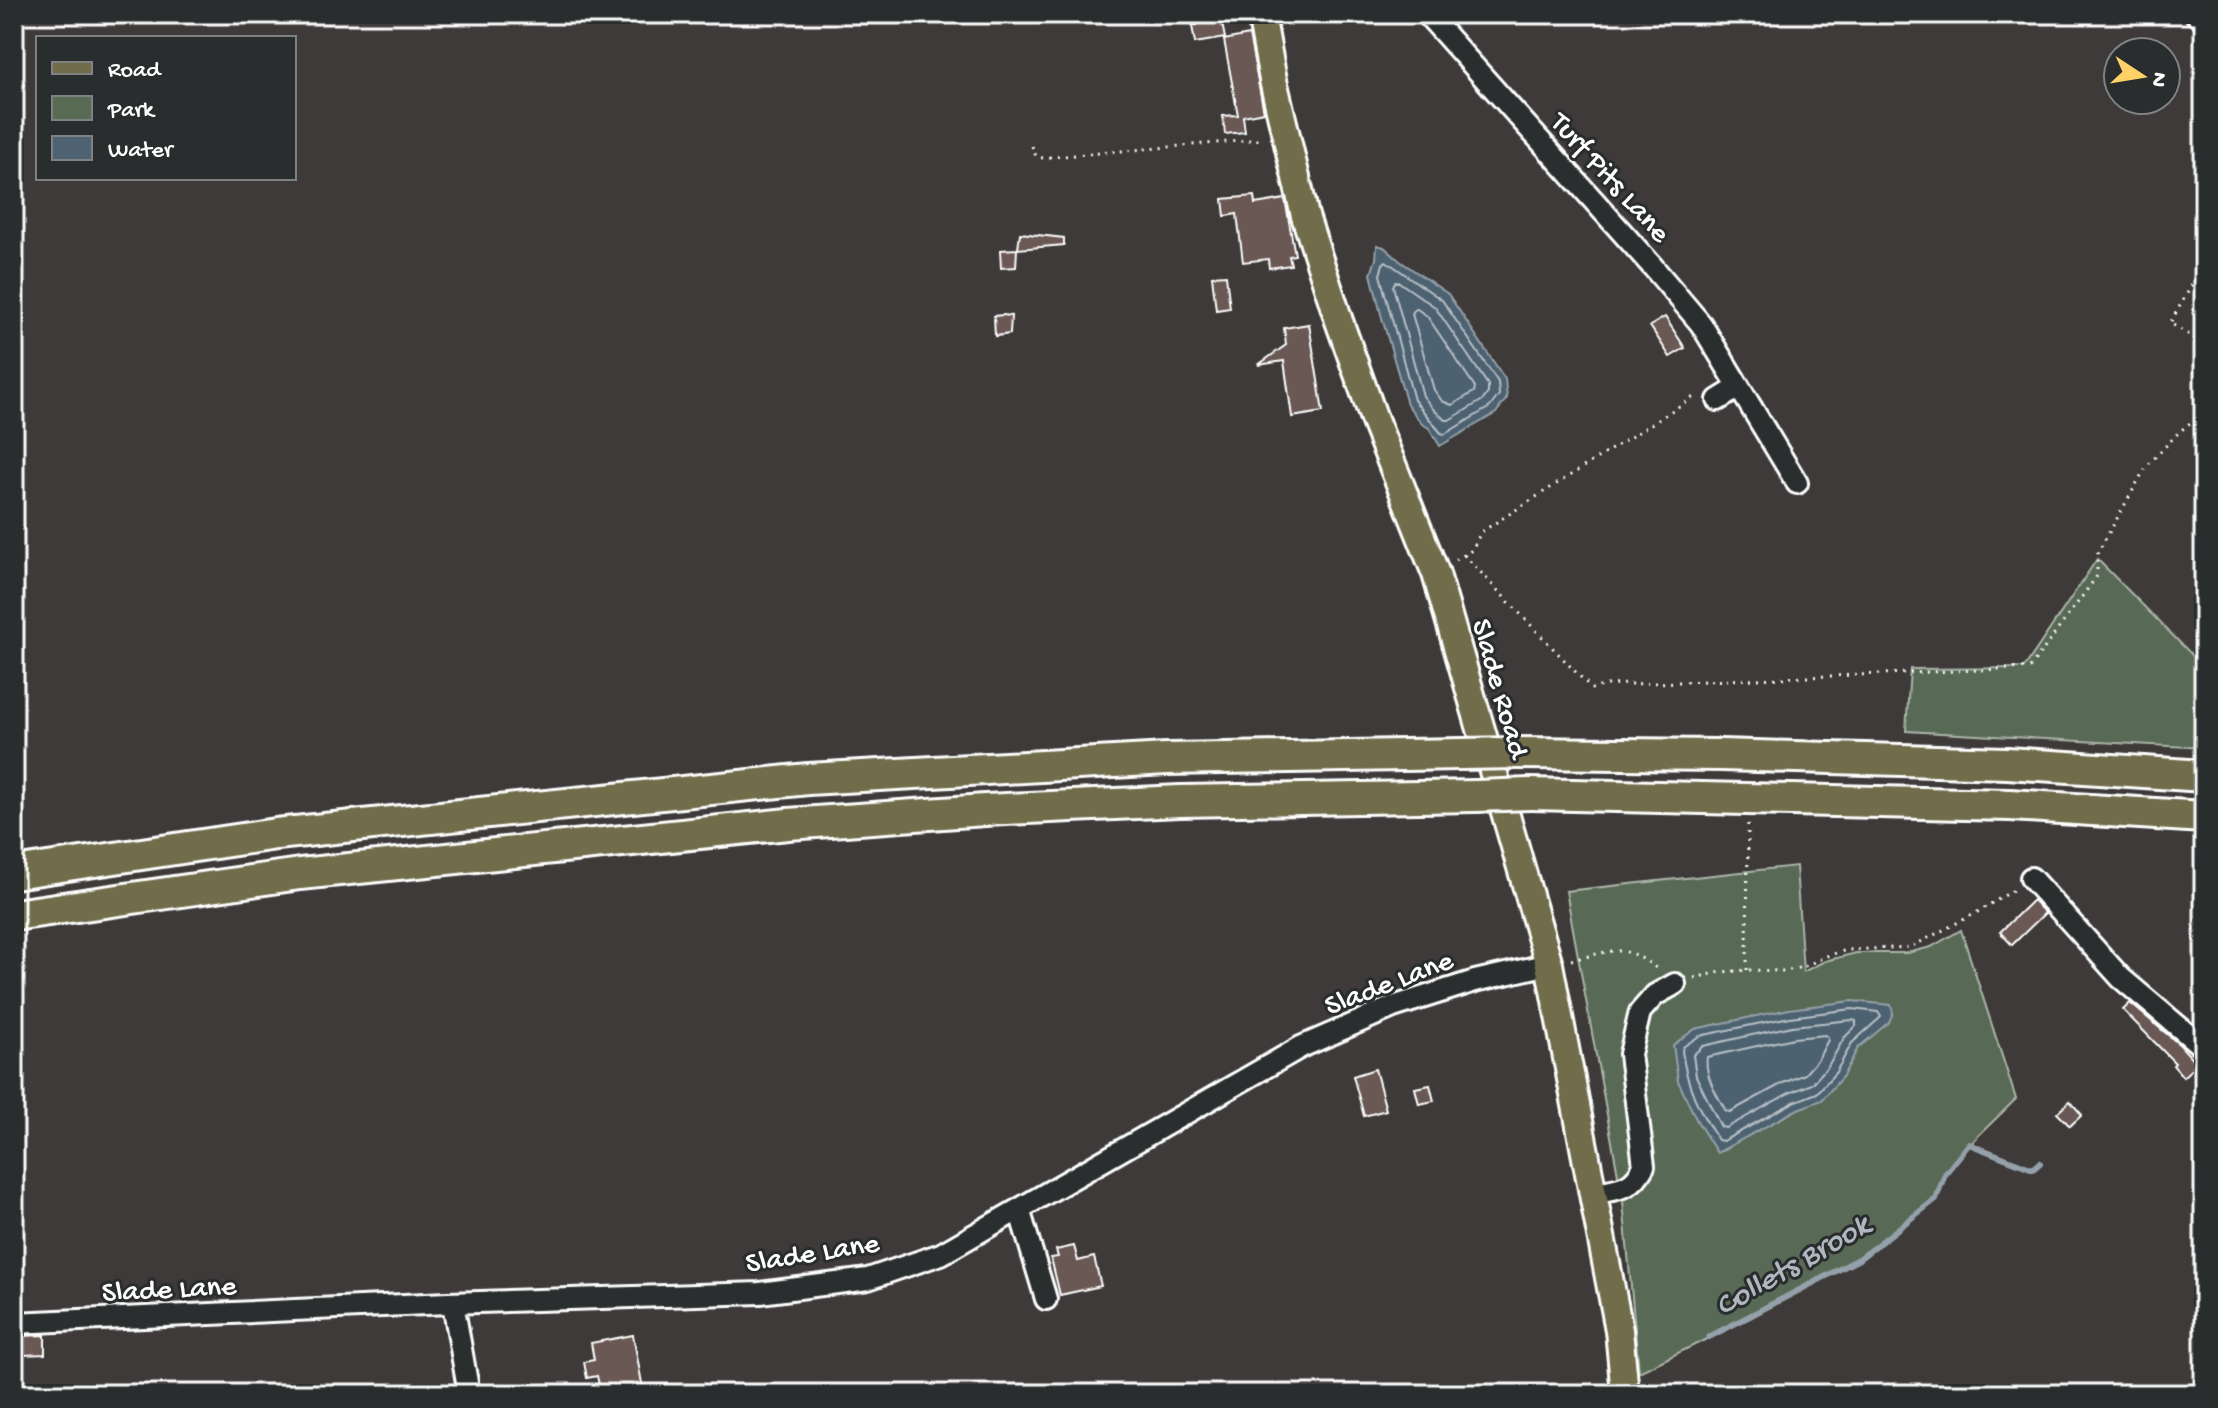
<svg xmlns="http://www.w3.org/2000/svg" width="2218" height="1408" font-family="'Gochi Hand',sans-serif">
	<rect width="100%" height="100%" fill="#3d3a39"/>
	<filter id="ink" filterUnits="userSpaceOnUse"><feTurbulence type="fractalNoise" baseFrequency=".0125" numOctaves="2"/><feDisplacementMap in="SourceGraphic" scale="16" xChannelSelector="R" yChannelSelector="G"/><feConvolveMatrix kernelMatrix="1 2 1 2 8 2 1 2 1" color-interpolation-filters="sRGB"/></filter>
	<g filter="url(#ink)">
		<path fill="#596b54" stroke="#acb5aa" stroke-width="2" d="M2097 559 2199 662 2204 664V748L1906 731 1910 669 2024 668Z
			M1796 866 1803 972 1825 961 1856 953H1907L1931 947 1961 930 2016 1099 1978 1136 1945 1174 1936 1199 1859 1259 1748 1319 1639 1372 1623 1202 1566 891Z"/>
		<path fill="#4e6271" stroke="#95a1aa" stroke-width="2" d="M1377 245 1384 247 1400 261 1448 294 1505 379 1507 398 1496 413 1440 446 1429 428 1422 424 1407 404 1382 318 1371 274 1376 259Z
			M1852 1001 1891 1005 1893 1013 1889 1022 1858 1048 1843 1076 1822 1100 1798 1109 1717 1153 1697 1121 1678 1081 1673 1045 1695 1029 1789 1009Z"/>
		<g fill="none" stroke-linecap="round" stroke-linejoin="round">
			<path stroke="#b8c0c6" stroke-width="2" d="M1386 261 1442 300 1498 382 1499 395 1490 407 1445 434 1441 433 1414 400 1380 275 1383 264Z
				M1395 282H1399L1435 307 1488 385V393L1483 400 1449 420H1445L1434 410 1423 396 1393 286Z
				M1414 310 1417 309 1427 316 1475 387 1474 392 1452 405 1442 401 1434 390 1412 314Z
				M1852 1009 1878 1012 1881 1017 1852 1043 1836 1072 1817 1093 1794 1102 1723 1141 1718 1140C1698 1109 1687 1087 1682 1051L1683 1047 1699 1036 1790 1017Z
				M1852 1020 1856 1021V1026L1844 1038 1828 1066 1812 1084 1789 1093 1726 1128 1721 1127 1696 1076 1693 1055 1703 1046 1792 1026Z
				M1825 1035 1828 1037V1040L1818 1059 1805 1074 1783 1083 1730 1112 1726 1111C1717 1095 1704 1075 1707 1057L1794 1038Z"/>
			<path stroke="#95a1aa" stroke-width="6" d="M1709 1337 1859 1259 1936 1199 1945 1174 1969 1144 2033 1169 2040 1163"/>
		</g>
		<path fill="#695853" stroke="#fff" stroke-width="2" d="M1195 14H1220L1225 38 1195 43 1192 26 1197 25Z
			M1249 35 1264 112 1243 116 1245 132 1225 134 1223 116 1238 115 1224 40Z
			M1254 196 1255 204 1285 199 1295 255 1289 256 1291 265 1269 268 1268 259 1243 262 1237 214 1225 216 1223 199Z
			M1020 233 1064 238V245L1018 249Z
			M1017 249 1016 267 1001 268 1000 250Z
			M1226 275 1230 308 1216 310 1212 276Z
			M1003 315 1011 316 1010 334 995 336 994 316Z
			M1665 317 1685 348 1670 357 1650 326Z
			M1309 324 1323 412 1292 417 1284 361 1258 365 1286 345 1284 328Z
			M2033 900 2045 913 2012 945 2000 932Z
			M2130 1003 2180 1045 2197 1064 2183 1077 2173 1065 2175 1063 2123 1010Z
			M1375 1069 1386 1110 1364 1116 1353 1076Z
			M1430 1085 1434 1101 1419 1104 1415 1088Z
			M2070 1101 2082 1115 2070 1126 2057 1113Z
			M1074 1246 1078 1261 1094 1257 1101 1286 1060 1295 1051 1258 1058 1257 1056 1250Z
			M45 1335V1354L23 1355V1336Z
			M633 1335 644 1394H601L597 1376 587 1378 584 1362 594 1360 591 1343Z"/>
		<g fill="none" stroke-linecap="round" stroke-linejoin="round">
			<g stroke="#fff" stroke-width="26">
				<path id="minor" d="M1427 14 1653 267 1701 324 1797 483
					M2196 14 2204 19
					M1718 400 1739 387
					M2031 878 2121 978 2204 1048
					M1592 1194C1618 1188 1631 1191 1644 1166L1630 1054 1640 1012 1655 995 1675 984
					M1019 1209 1046 1299
					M453 1303 469 1394
					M14 1323 448 1303 760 1293 868 1279 941 1254 1301 1047 1393 1007 1475 981 1549 964"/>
			</g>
			<g stroke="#fff" stroke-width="32">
				<path id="major" d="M1261 14 1273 80 1305 216 1339 321 1374 419 1436 574 1549 964 1619 1330 1625 1394"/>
			</g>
			<g stroke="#fff" stroke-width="36">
				<path id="highway" d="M1517 753 1721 755 2007 763 2204 776
					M1530 794 2010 805 2204 817
					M14 873 276 834 808 779 1167 759 1461 754
					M14 915 300 874 788 824 985 810 1180 801 1476 796"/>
			</g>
			<path stroke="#fff" stroke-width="3" stroke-dasharray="2 6" stroke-linecap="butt" d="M1032 146 1035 154 1040 158 1263 139
				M2204 264 2170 323 2204 344
				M1464 555 1592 689 1606 685 2030 668 2097 576V554L2146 467 2178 433 2204 411
				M1456 560 1472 550 1481 532 1695 396H1698
				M1571 960C1615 951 1621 941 1660 971
				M1747 970 1748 822
				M1694 978 1721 972 1747 970 1785 971 1803 967 1829 955 1847 950 1911 947 1976 913 2015 889"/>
			<use href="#minor" stroke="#2a2d2e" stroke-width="20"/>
			<use href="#major" stroke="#716d4b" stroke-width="26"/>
			<use href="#highway" stroke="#716d4b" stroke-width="30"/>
			<g stroke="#fff" stroke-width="36" stroke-linecap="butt">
				<path id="highway-bridge" d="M1461 754 1517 753
					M1476 796 1530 794"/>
			</g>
			<use href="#highway-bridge" stroke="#716d4b" stroke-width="30"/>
		</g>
	</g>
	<g text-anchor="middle" stroke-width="6" stroke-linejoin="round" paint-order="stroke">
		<g font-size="30" fill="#fff" stroke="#2a2d2e">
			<text transform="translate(1612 176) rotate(48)" y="10">Turf Pits Lane</text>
			<text transform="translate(1502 688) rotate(74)" y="10">Slade Road</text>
			<text transform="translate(1388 981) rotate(-21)" y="10">Slade Lane</text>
			<text transform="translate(812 1251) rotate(-9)" y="10">Slade Lane</text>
			<text transform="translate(169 1287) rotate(-3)" y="10">Slade Lane</text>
		</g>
		<g font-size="32" font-style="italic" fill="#afb8bf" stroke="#2a2d2e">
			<text transform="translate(1791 1263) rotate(-30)" y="11">Collets Brook</text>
		</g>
	</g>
	<rect width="2218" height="1408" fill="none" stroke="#2a2d2e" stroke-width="48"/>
	<rect x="24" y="24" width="2170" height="1360" fill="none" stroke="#fff" stroke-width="3" filter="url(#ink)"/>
	<rect x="36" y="36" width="260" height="144" fill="#2a2d2e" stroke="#7f8182" stroke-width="2"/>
	<rect x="52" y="62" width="40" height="12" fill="#716d4b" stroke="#7f8182" stroke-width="2"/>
	<text x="108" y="76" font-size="24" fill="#ffffff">Road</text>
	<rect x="52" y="96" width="40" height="24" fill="#596b54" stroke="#7f8182" stroke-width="2"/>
	<text x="108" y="116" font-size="24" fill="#ffffff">Park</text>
	<rect x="52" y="136" width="40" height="24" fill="#4e6271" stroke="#7f8182" stroke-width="2"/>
	<text x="108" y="156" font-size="24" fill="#ffffff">Water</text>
	<g transform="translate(2142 76) rotate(102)"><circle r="38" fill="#2a2d2e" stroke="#7f8182" stroke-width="2"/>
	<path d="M0-6L14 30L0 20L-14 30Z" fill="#ffd166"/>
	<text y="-12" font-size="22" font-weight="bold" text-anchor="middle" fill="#ffffff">N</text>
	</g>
</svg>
